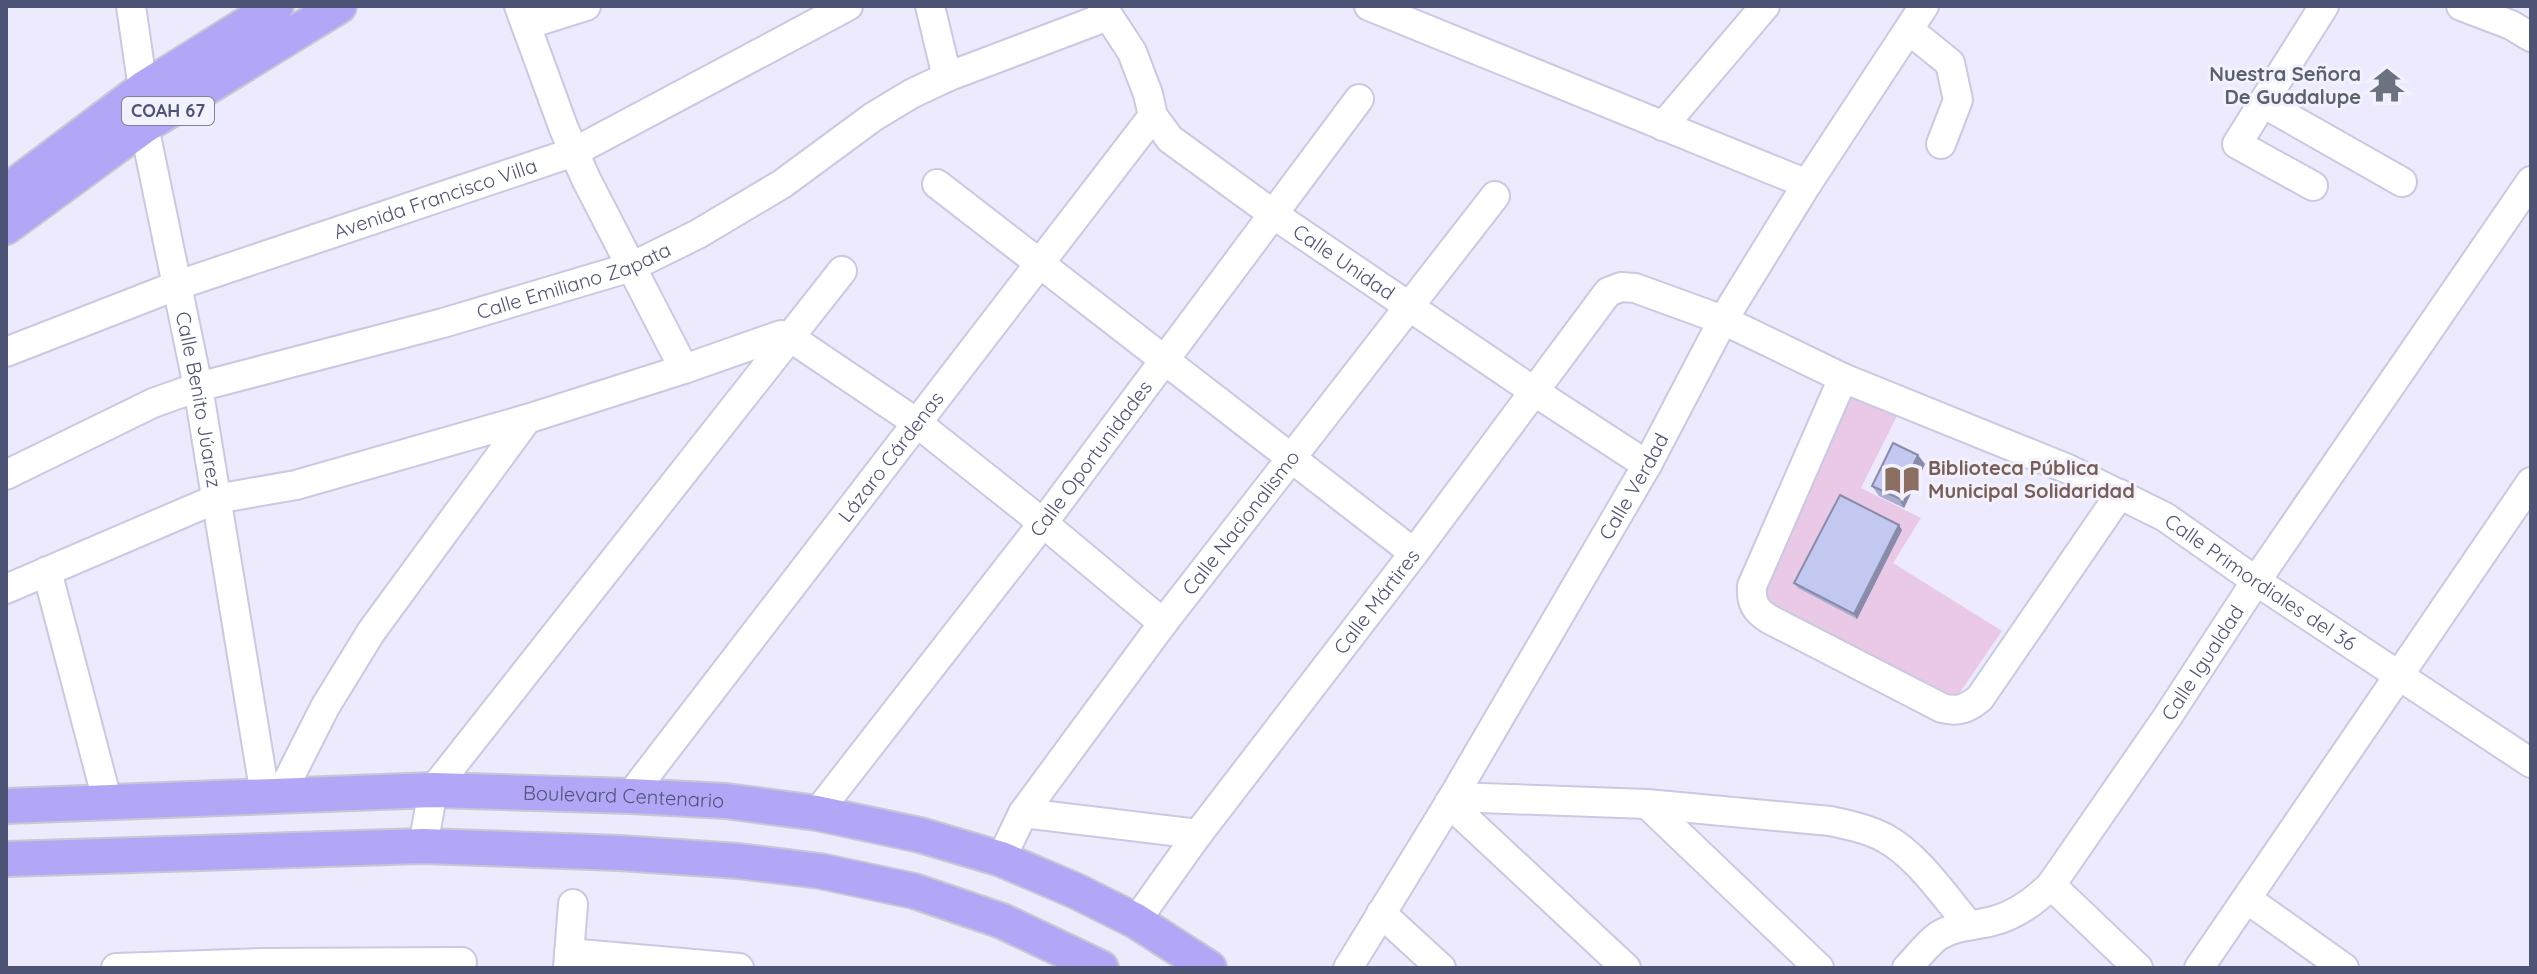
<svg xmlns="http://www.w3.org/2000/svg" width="2537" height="974" font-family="Quicksand,sans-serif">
	<rect width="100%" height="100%" fill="#eceafc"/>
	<path fill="#e9c9e6" d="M1850 390 1899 412 1861 488 1921 518 1893 563 2002 631 1954 701 1757 596Z"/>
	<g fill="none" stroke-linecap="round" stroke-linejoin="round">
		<g stroke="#c8c9e3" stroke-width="32">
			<g id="minor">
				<path id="s1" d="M131 6 143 89 144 126 198 387 265 795"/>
				<path d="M519 6 564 129 586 179 684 369"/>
				<path d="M930 6 947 77"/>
				<path id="s2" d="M1102 6 1132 52 1148 94 1153 116 1170 139 1273 214 1535 392 1647 465"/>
				<path d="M1369 6 1807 184"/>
				<path d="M2461 6 2511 25 2531 37"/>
				<path d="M526 25 586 6"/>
				<path d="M1909 30 1950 63 1958 100 1941 144"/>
				<path d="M2263 103 2402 182"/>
				<path d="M1663 126 1765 6"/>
				<path d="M937 184 1414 553"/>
				<path d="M2313 186 2237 144 2324 6"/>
				<path id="s3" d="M6 352 178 285 574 152 848 6"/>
				<path d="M1843 378 1752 586C1751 603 1755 610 1769 619L1942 708C1958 712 1967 709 1980 698L2120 494"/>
				<path id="s4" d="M6 475 153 403 198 387 443 323 631 267 698 234 782 184 873 117 911 94 947 77 1108 16"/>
				<path d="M47 571 107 800"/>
				<path d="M6 589 216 499 296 485 527 419 684 369 781 335 791 338 917 423 1043 523 1163 623"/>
				<path d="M281 794 325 707 371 632 527 419"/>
				<path id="s5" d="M630 796 1153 116"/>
				<path d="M1453 797 1647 804 1830 821C1849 825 1868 829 1885 838 1919 857 1944 896 1969 925"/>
				<path d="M1449 803 1626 968"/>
				<path d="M1647 804 1819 968"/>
				<path id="s6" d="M817 813 1043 523 1359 99"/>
				<path d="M1023 813 1198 834"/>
				<path d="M423 846 433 790 842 271"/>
				<path id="s7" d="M1001 859 1023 813 1163 623 1495 196"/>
				<path d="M2051 885 2138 968"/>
				<path d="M2247 899 2344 968"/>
				<path d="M1381 913 1441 968"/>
				<path id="s8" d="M1136 921 1198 834 1414 553 1608 292 1621 287 1635 288 1723 320 1843 378 2068 469 2165 517 2256 581 2531 763"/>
				<path d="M569 953 739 968"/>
				<path d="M116 968 265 963 462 962"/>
				<path d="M568 968 573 904"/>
				<path id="s9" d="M1348 968 1453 797 1647 465 1723 320 1807 184 1924 6"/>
				<path id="s10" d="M1907 968C1917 958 1927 944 1938 936 1956 925 1974 926 1993 921 2016 915 2034 902 2051 885L2168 716 2256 581 2531 181"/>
				<path d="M2199 968 2531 482"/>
			</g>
		</g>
		<g stroke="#c6c8d3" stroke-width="38">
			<g id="major">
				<path d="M6 192 143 89 276 6"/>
				<path d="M6 227 144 126 339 6"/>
				<path id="s11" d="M6 806 433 790 630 796 726 801 817 813 920 835 1001 859 1076 891 1136 921 1209 968"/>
				<path d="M6 859 423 846 620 853 738 861 820 871 914 891 1002 921 1101 968"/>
			</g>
		</g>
		<use href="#minor" stroke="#fff" stroke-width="28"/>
		<use href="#major" stroke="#b2a7f6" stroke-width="34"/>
	</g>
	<path fill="#a8acce" d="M1925 464 1904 508 1879 496 1872 486Z
		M1902 530 1857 619 1798 588 1794 583Z"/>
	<path fill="#888ca8" d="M1918 455 1925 464 1904 508 1898 498Z
		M1899 525 1902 530 1857 619 1854 614Z"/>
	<path fill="#c3c8f0" stroke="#888ca8" stroke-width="2" d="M1893 443 1918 455 1898 498 1872 486Z
		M1840 495 1899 525 1854 614 1794 583Z"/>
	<defs>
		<g id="temple-bare" transform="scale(2.76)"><path d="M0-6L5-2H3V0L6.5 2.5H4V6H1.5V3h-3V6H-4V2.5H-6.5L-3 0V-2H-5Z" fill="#6b7280" stroke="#f2f1fe" stroke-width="2.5" paint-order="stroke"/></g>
		<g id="library-bare" transform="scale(2.76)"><path d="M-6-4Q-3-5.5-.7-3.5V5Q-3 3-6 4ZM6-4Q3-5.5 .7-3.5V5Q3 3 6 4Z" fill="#8d6e63" stroke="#f2f1fe" stroke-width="2.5" paint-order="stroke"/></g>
	</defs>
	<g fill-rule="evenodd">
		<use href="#temple-bare" x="2387" y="85"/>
		<use href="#library-bare" x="1902" y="480"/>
	</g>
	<g text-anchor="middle" stroke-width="6" stroke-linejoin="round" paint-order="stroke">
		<rect fill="#f2f1fe" stroke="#7f839f" stroke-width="2" x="122" y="97" width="92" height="28" rx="6"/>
		<g font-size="18" font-weight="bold" fill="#4e5476">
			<text x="168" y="117">COAH 67</text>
		</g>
		<g font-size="20" font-weight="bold" fill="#5b616d" stroke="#f2f1fe" text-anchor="end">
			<text x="2361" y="81">Nuestra Señora<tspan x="2361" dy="23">De Guadalupe</tspan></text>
		</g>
		<g font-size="20" fill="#4e5476" stroke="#f2f1fe">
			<text dy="7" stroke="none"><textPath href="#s3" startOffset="456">Avenida Francisco Villa</textPath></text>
			<text dy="7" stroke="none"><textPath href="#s2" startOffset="364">Calle Unidad</textPath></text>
			<text dy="7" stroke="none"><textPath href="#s4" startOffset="602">Calle Emiliano Zapata</textPath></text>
			<text dy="7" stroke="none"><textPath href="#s1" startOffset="400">Calle Benito Júarez</textPath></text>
			<text dy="7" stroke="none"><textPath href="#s5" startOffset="428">Lázaro Cárdenas</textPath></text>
			<text dy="7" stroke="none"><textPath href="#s6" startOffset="448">Calle Oportunidades</textPath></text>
			<text dy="7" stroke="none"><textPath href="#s9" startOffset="560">Calle Verdad</textPath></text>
			<text dy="7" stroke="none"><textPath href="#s7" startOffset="414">Calle Nacionalismo</textPath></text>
			<text dy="7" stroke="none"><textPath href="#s8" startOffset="1508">Calle Primordiales del 36</textPath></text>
			<text dy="7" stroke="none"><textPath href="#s8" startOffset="400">Calle Mártires</textPath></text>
			<text dy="7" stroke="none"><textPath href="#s10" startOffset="440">Calle Igualdad</textPath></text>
			<text dy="7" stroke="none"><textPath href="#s11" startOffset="618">Boulevard Centenario</textPath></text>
		</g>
		<g font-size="20" font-weight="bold" fill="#785e54" stroke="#f2f1fe" text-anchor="start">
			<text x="1928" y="475">Biblioteca Pública<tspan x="1928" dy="23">Municipal Solidaridad</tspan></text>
		</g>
	</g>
	<rect width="2537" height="974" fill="none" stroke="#4e5476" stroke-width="16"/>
</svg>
